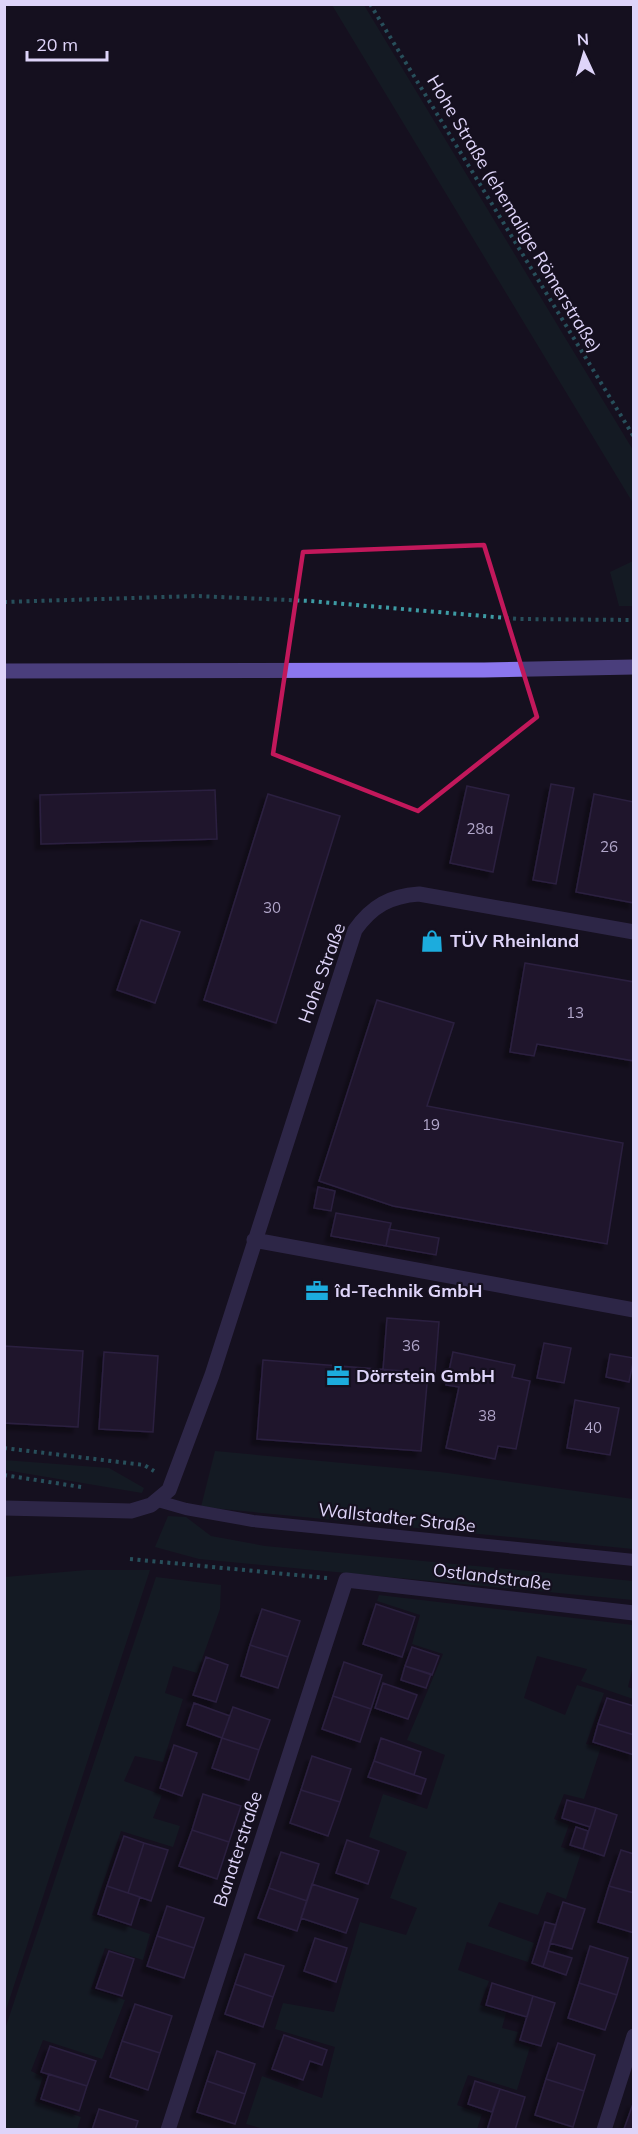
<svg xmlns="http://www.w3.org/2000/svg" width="638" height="2134" font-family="Mulish,sans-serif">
	<defs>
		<filter id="shadow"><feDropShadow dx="-5.5" dy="5.5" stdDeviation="1.5" flood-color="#0009"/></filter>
	</defs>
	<rect width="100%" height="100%" fill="#15101f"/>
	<path fill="#132629" d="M332 5H364L633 450V503Z
		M633 561V606H619L610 572Z
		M215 1451 440 1472 633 1499V1549L201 1507Z
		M4 1460 109 1468 144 1488 142 1493 5 1470Z
		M168 1516 186 1517 211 1536 265 1546 633 1581V1600L199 1559 155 1547Z
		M87 1570H150L5 2013V1577Z
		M156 1577 221 1585 220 1609 197 1673 173 1666 165 1693 183 1699 163 1762 135 1756 124 1781 162 1795 153 1818 180 1826 173 1847 121 1831 92 1915 150 1934 143 1960 105 1948 91 1989 125 2000 102 2059 43 2040 31 2071 43 2077 35 2101 81 2117 77 2129H5V2029Z
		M379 1595 633 1625V1666L628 1687 633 1689V1699L581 1681 587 1669 537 1656 524 1698 565 1715 577 1685 604 1693 586 1744 601 1747 584 1799 564 1794 554 1819 569 1825 561 1847 581 1853 566 1899 547 1892 538 1915 499 1902 488 1926 534 1943 528 1962 467 1942 458 1970 489 1981 480 2005 506 2013 502 2028 518 2032 515 2042 530 2047 517 2090 468 2075 457 2105 482 2114 477 2129H264L246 2124 262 2076 322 2098 335 2047 275 2029 283 2003 334 2012 360 1922 406 1935 417 1908 390 1898 407 1852 369 1837 383 1794 427 1809 445 1755 407 1740 443 1654 412 1644 420 1615 377 1601Z"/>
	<path fill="#291e3e" stroke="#453367" stroke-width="1.5" filter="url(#shadow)" d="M551 784 574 788 556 884 533 880Z
		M467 786 509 795 493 872 450 863Z
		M215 790 217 839 41 844 40 795Z
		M268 794 340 816 276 1023 204 1000Z
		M594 794 634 802V903L576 892Z
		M141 920 180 932 155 1003 117 990Z
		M525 963 634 982V1061L537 1044 534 1056 510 1052Z
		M377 1000 454 1023 427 1106 623 1143 607 1244 393 1206 319 1181Z
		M318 1187 335 1191 331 1211 314 1208Z
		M336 1213 391 1223 386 1246 331 1236Z
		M389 1229 439 1238 436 1255 386 1246Z
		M387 1318 439 1322 435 1373 383 1370Z
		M544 1343 571 1348 564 1383 537 1378Z
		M4 1346 83 1351 78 1427 4 1423Z
		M104 1352 158 1356 153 1432 99 1429Z
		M453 1352 515 1365 512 1377 530 1381 516 1449 498 1446 495 1459 446 1448 459 1387 446 1385Z
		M610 1354 634 1358 629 1382 606 1377Z
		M263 1360 428 1373 421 1451 257 1439Z
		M575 1400 619 1408 610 1455 567 1448Z
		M376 1604 415 1617 402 1657 363 1644Z
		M262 1609 300 1621 288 1657 250 1645Z
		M250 1645 288 1657 278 1688 241 1676Z
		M412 1647 439 1656 432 1675 405 1666Z
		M206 1657 228 1665 216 1702 193 1695Z
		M344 1662 382 1675 371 1709 333 1696Z
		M405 1666 431 1674 426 1688 401 1680Z
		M383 1683 417 1695 408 1719 375 1708Z
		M333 1696 371 1709 360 1742 322 1729Z
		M607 1698 634 1706V1735L598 1724Z
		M194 1703 230 1716 222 1738 187 1725Z
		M233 1707 270 1720 259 1750 222 1738Z
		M598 1724 634 1735V1755L593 1742Z
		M222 1738 259 1750 249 1780 212 1768Z
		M381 1738 421 1752 414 1775 374 1761Z
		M174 1745 197 1753 182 1796 160 1788Z
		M312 1756 351 1769 340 1802 301 1790Z
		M374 1761 426 1779 421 1794 368 1777Z
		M301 1790 340 1802 328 1836 290 1823Z
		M203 1794 241 1806 229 1842 192 1830Z
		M567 1800 596 1808 590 1827 562 1818Z
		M596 1808 617 1815 604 1856 583 1849Z
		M576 1827 588 1831 583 1849 570 1845Z
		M192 1830 229 1842 217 1879 179 1866Z
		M124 1836 144 1843 128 1893 107 1886Z
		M347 1840 379 1851 368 1884 336 1873Z
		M144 1843 168 1850 151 1901 128 1893Z
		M621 1850 634 1854V1893L609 1886Z
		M281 1852 319 1864 307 1901 269 1888Z
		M312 1884 358 1899 346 1933 301 1918Z
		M107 1886 140 1897 131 1925 98 1914Z
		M609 1886 634 1893V1933L598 1922Z
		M269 1888 307 1901 297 1931 258 1918Z
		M563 1902 585 1909 572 1949 550 1943Z
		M167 1906 204 1918 194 1948 157 1936Z
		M545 1922 556 1925 543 1967 532 1963Z
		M157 1936 194 1948 184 1978 147 1966Z
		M315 1938 347 1948 336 1982 304 1971Z
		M590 1946 628 1958 617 1995 579 1983Z
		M109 1951 134 1959 122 1996 96 1988Z
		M548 1951 572 1958 566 1975 543 1967Z
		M245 1954 284 1966 273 1997 235 1984Z
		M492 1983 533 1996 527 2017 486 2005Z
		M579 1983 617 1995 605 2030 568 2018Z
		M235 1984 273 1997 263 2027 225 2014Z
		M533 1996 555 2003 541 2046 520 2040Z
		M135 2004 172 2016 160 2053 122 2041Z
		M284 2035 327 2050 322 2065 310 2061 303 2080 272 2069Z
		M122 2041 160 2053 148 2090 110 2077Z
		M558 2043 595 2055 584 2091 546 2079Z
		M50 2046 96 2061 87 2086 41 2072Z
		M217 2051 255 2064 245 2094 207 2081Z
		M49 2074 87 2086 79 2111 41 2099Z
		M546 2079 584 2091 573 2127 535 2115Z
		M207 2081 245 2094 235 2124 197 2112Z
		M475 2081 500 2089 492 2112 468 2104Z
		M500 2089 525 2097 515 2130H487Z
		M634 2101V2130L624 2129Z
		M99 2109 138 2121 135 2130H92Z"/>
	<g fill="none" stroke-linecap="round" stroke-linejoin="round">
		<path stroke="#3d9ba4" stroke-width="4" stroke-dasharray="3 4.5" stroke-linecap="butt" d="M370 4 634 437
			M4 602 197 596 310 601 518 619 634 620
			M4 1448 144 1465 154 1471
			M4 1475 81 1487
			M130 1559 327 1578"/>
		<path stroke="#4b4079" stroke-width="12" d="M158 1501 186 1509 253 1521 634 1560"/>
		<path stroke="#4b4079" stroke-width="15" d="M254 1240 634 1310
			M4 1508 131 1511 151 1505 169 1490 212 1375 355 930C372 906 390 896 419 894L634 932
			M168 2130 346 1580 634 1613
			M604 2130 634 2036"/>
		<path stroke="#8b76ee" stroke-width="15" d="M4 671 484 670 634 667"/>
	</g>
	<path d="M0 0H638V2134H0ZM484 545 537 717 418 811 273 754 303 552Z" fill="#15101f" fill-opacity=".55" fill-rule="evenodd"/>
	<path fill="none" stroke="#c2185b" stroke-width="4.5" stroke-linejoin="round" d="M484 545 537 717 418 811 273 754 303 552Z"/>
	<defs>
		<g id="shop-bare" transform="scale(1.8)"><path d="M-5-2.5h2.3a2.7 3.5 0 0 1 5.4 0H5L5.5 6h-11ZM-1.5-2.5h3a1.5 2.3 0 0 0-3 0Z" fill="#1cacdd" stroke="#15101f" stroke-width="2.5" paint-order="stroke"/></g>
		<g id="office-bare" transform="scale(1.8)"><path d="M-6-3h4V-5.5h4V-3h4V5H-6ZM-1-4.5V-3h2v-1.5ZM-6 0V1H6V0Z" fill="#1cacdd" stroke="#15101f" stroke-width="2.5" paint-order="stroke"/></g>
	</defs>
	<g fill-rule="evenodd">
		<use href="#shop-bare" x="432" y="941"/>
		<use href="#office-bare" x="317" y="1291"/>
		<use href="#office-bare" x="338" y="1376"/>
	</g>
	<g text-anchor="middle" stroke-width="4.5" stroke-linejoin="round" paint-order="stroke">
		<g font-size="15" fill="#b1a6ca">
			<text x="480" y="834">28a</text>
			<text x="609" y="852">26</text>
			<text x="272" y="913">30</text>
			<text x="575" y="1018">13</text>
			<text x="431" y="1130">19</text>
			<text x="411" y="1351">36</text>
			<text x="487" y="1421">38</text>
			<text x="593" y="1433">40</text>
		</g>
		<g font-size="18" fill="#ded4f9" stroke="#15101f">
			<text transform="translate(514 214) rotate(59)" y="6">Hohe Straße (ehemalige Römerstraße)</text>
			<text transform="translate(322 973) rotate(-70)" y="6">Hohe Straße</text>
			<text transform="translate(397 1518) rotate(6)" y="6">Wallstadter Straße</text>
			<text transform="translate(492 1577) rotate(7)" y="6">Ostlandstraße</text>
			<text transform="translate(238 1849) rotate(-72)" y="6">Banaterstraße</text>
		</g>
		<g font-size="18" font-weight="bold" fill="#ded4f9" stroke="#15101f" text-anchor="start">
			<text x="450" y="947">TÜV Rheinland</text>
			<text x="335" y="1297">îd-Technik GmbH</text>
			<text x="356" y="1382">Dörrstein GmbH</text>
		</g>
	</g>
	<rect width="638" height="2134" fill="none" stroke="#ded4f9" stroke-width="12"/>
	<g transform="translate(584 54) rotate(356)" stroke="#15101f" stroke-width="4.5" paint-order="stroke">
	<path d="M0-4.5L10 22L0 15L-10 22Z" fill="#ded4f9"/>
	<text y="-9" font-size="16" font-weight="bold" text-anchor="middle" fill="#ded4f9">N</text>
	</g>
	<path d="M27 51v9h80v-9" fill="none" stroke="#ded4f9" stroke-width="3"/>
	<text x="36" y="51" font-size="18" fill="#ded4f9" stroke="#15101f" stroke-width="4.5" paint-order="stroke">20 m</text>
</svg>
